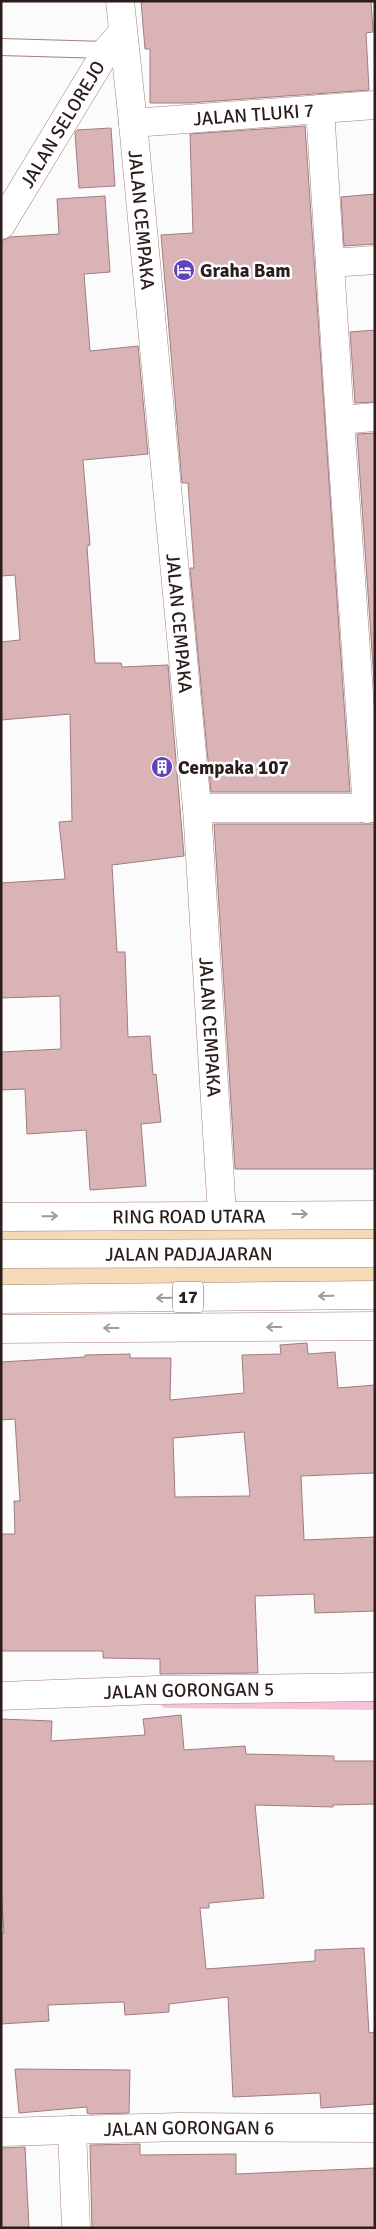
<svg xmlns="http://www.w3.org/2000/svg" width="376" height="2229" font-family="Signika,sans-serif">
	<rect width="100%" height="100%" fill="#fbfbfb"/>
	<path fill="#f5dab8" d="M1 1219H375V1250L1 1253Z
		M375 1255V1285L1 1293V1257Z"/>
	<g fill="none" stroke-linecap="round" stroke-linejoin="round">
		<path stroke="#f7c2d9" stroke-width="10" d="M166 1703 375 1705"/>
	</g>
	<path fill="#dab3b7" stroke="#a07c80" fill-rule="evenodd" d="M141 1H371L373 32 366 33 369 90 189 103H150V49H145Z
		M305 126 350 792H211L190 568H194L188 483H182L161 235 193 233 190 134Z
		M111 128 115 186 79 188 75 133 77 130Z
		M375 194V244L344 246 341 197Z
		M105 196 110 272 84 274 90 351 138 346 148 454 83 460 90 545 87 546 95 663H121L122 667 168 665 184 856 112 865 117 952H125L128 1037 150 1036 153 1075 156 1074 161 1122 141 1124 146 1186 90 1190 86 1130 27 1134 25 1089 1 1090V1052L61 1049 60 996 1 998V883L65 879 59 822 72 821 70 714 1 720V642L20 640 15 575 1 576V241L10 237 59 234 57 199Z
		M375 330V402L355 403 350 332Z
		M375 433V695L357 434Z
		M214 824H375V1169H235Z
		M307 1343 308 1354 335 1352 338 1388 375 1385V1473L301 1476 304 1540 375 1537V1611L315 1613 314 1594 255 1596 258 1673 160 1674V1659L103 1658V1651H1V1534H15L14 1501H20L15 1419 1 1420V1362L85 1357V1355L130 1354V1358H171L170 1400 244 1393 242 1355 281 1354 280 1345ZM244 1432 250 1496 175 1497 173 1438Z
		M181 1715 184 1750 245 1746 246 1754 334 1756V1761H375V1804L333 1805V1807L255 1805 264 1898 209 1903V1908H200L206 1969 315 1961V1950L364 1948 369 2033 375 2032V2104L321 2108 320 2093 233 2097 228 1997 169 2004V2012L125 2015 124 2002 48 2005 49 2021 1 2024V1933H4L1 1890V1719L52 1721 51 1741 145 1735 143 1719Z
		M15 2069 130 2070 129 2113 90 2114 87 2113V2107L19 2113Z
		M140 2144V2155L236 2154V2174L375 2168V2228H92L90 2145Z
		M25 2147 29 2228H1V2148Z"/>
	<g fill="none" stroke-linecap="round" stroke-linejoin="round">
		<g stroke="#a48179" stroke-width="18">
			<path id="lane" d="M1 47 107 50"/>
		</g>
		<g stroke="#a48179" stroke-width="29">
			<g id="street">
				<path id="s1" d="M120 1 133 123 197 808 222 1214"/>
				<path d="M320 109 340 420 367 809"/>
				<path id="s2" d="M133 123 375 105"/>
				<path id="s3" d="M1 225 107 50 122 33"/>
				<path d="M330 263 375 260"/>
				<path d="M340 420 375 417"/>
				<path d="M197 808H375"/>
				<path id="s4" d="M1 1696 157 1690 375 1687"/>
				<path d="M72 2130 76 2228"/>
				<path id="s5" d="M1 2132 179 2127 375 2128"/>
			</g>
		</g>
		<g stroke="#a48179" stroke-width="29">
			<g id="secondary">
				<path id="s6" d="M1 1217 375 1215"/>
				<path d="M1 1329 375 1326"/>
			</g>
		</g>
		<g stroke="#a48179" stroke-width="29">
			<g id="highway">
				<path id="s7" d="M1 1254 375 1253"/>
				<path d="M1 1299 375 1295"/>
			</g>
		</g>
		<use href="#lane" stroke="#fff" stroke-width="16"/>
		<use href="#street" stroke="#fff" stroke-width="28"/>
		<use href="#secondary" stroke="#fff" stroke-width="28"/>
		<use href="#highway" stroke="#fff" stroke-width="28"/>
	</g>
	<defs><path id="oneway-shaft" d="M-6 0H5M1.5-3L5.5 0L1.5 3" fill="none" stroke-width="1.6" stroke-linecap="round" stroke-linejoin="round" transform="scale(1.25)"/></defs>
	<g stroke="#9f9998">
		<use href="#oneway-shaft" transform="translate(300 1214)"/>
		<use href="#oneway-shaft" transform="translate(50 1216) rotate(-1)"/>
		<use href="#oneway-shaft" transform="translate(326 1296) rotate(179)"/>
		<use href="#oneway-shaft" transform="translate(164 1298) rotate(179)"/>
		<use href="#oneway-shaft" transform="translate(274 1327) rotate(180)"/>
		<use href="#oneway-shaft" transform="translate(111 1328) rotate(180)"/>
	</g>
	<defs>
		<g id="hotel-disc" transform="scale(1.125)"><circle r="9.5" fill="#6044bc" stroke="#fff"/><path d="M-6-4.5h1.5V1H6V5H4.5V3h-9V5H-6ZM-4 0a1.8 1.8 0 1 1 3.6 0ZM.5 0V-2.5h3Q6-2.5 6 0Z" fill="#fff"/></g>
		<g id="building-disc" transform="scale(1.125)"><circle r="9.5" fill="#6044bc" stroke="#fff"/><path d="M-4-6H4V6H1V3H-1V6H-4ZM-2.5-4.3h1.7v1.8h-1.7ZM.8-4.3h1.7v1.8H.8ZM-2.5-1h1.7V.8h-1.7ZM.8-1h1.7V.8H.8Z" fill="#fff"/></g>
	</defs>
	<g fill-rule="evenodd">
		<use href="#hotel-disc" x="184" y="270"/>
		<use href="#building-disc" x="162" y="767"/>
	</g>
	<g text-anchor="middle" stroke-width="5" stroke-linejoin="round" paint-order="stroke">
		<rect fill="#fff" stroke="#6a615f" stroke-width="1" x="173" y="1281.5" width="30" height="31" rx="4"/>
		<g font-size="18" font-weight="bold" fill="#2a1d1a">
			<text x="188" y="1303">17</text>
		</g>
		<g font-size="19" fill="#2a1d1a" stroke="#fff">
			<text dy="7" stroke="none"><textPath href="#s2" startOffset="121">JALAN TLUKI 7</textPath></text>
			<text dy="7" stroke="none"><textPath href="#s3" startOffset="118">JALAN SELOREJO</textPath></text>
			<text dy="7" stroke="none"><textPath href="#s1" startOffset="220">JALAN CEMPAKA</textPath></text>
			<text dy="7" stroke="none"><textPath href="#s1" startOffset="625">JALAN CEMPAKA</textPath></text>
			<text dy="7" stroke="none"><textPath href="#s1" startOffset="1030">JALAN CEMPAKA</textPath></text>
			<text dy="7" stroke="none"><textPath href="#s6" startOffset="188">RING ROAD UTARA</textPath></text>
			<text dy="7" stroke="none"><textPath href="#s7" startOffset="188">JALAN PADJAJARAN</textPath></text>
			<text dy="7" stroke="none"><textPath href="#s4" startOffset="188">JALAN GORONGAN 5</textPath></text>
			<text dy="7" stroke="none"><textPath href="#s5" startOffset="188">JALAN GORONGAN 6</textPath></text>
		</g>
		<g font-size="19" font-weight="bold" fill="#2a1d1a" stroke="#fff" text-anchor="start">
			<text x="200" y="277">Graha Bam</text>
			<text x="178" y="774">Cempaka 107</text>
		</g>
	</g>
	<rect width="376" height="2229" fill="none" stroke="#2a1d1a" stroke-width="5"/>
</svg>
